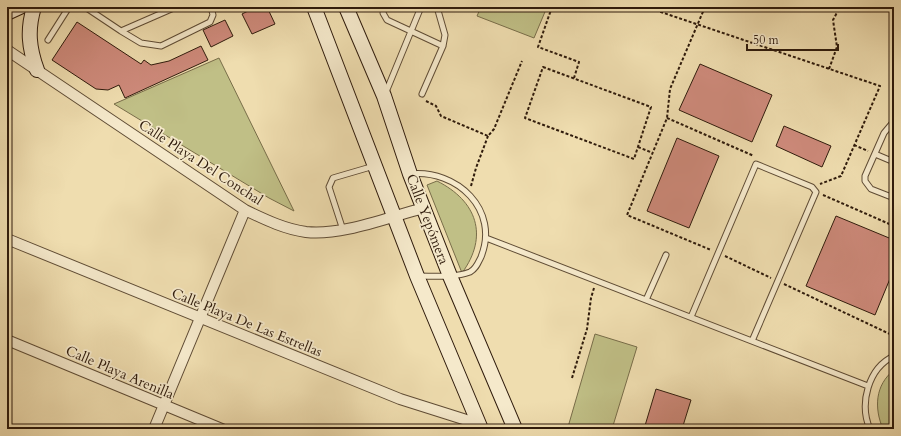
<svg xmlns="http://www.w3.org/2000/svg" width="901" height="436" font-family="Cardo,serif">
	<rect width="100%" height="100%" fill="#efddaf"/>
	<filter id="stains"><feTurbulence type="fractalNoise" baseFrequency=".005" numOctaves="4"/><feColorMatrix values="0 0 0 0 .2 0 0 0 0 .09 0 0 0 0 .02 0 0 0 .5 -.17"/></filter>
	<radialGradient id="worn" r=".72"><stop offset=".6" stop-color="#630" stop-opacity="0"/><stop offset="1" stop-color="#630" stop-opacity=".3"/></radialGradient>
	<path fill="#c0bf86" stroke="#786d49" d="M481 7H547L534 38 477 16Z
		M219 58 294 211 269 198 114 104Z
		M437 181C477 201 489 236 462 273L427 185Z
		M595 334 637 347 612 429H573L568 427Z
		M894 370V429H883C874 408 875 385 894 370Z"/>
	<path fill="#ce8a7b" stroke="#2f1b0c" d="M256 7H267L275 24 252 34 242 14Z
		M225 20 233 36 211 47 203 30Z
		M77 22 141 64 144 60 151 65 169 61 201 46 208 60 125 98 119 85 108 90 96 89 52 60Z
		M700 64 772 95 752 142 679 110Z
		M784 126 831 146 822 167 776 146Z
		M677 138 719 156 689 228 647 211Z
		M836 216 894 240V269L875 315 806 286Z
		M656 389 691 400 682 429H644Z"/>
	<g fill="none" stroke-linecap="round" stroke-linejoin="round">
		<g stroke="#5f4c35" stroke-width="7">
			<path id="lane" d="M85 7 121 31 176 7
				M384 7 383 13 387 20 443 46
				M121 31 141 43 161 46 210 22 213 15 211 7
				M48 40 69 7
				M386 92 421 7
				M422 94 443 46 445 35 437 7
				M894 121 884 133 865 176V181L871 189 894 198
				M875 154 894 162
				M410 174C457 169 500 210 481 257 478 263 476 269 470 272 454 278 435 276 418 276
				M343 230 329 187 333 178 374 166
				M486 238 868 386
				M646 300 666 255
				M691 317 756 164 812 187 816 192 752 341
				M870 429C859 404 868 368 894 356"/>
		</g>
		<g stroke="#5f4c35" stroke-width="12">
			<path id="street" d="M7 50 245 210C264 219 284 229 306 232 342 236 388 217 424 208
				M7 239 400 399 479 424
				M7 340 222 429
				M154 429 245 210"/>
		</g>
		<g stroke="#2f1b0c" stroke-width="16">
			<path id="secondary" d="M34 7C27 30 29 48 37 70
				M314 7 417 276 481 429
				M346 7 384 96 410 174 450 276 515 429
				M7 13 20 7"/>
		</g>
		<path stroke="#2f1b0c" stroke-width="2" stroke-dasharray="3 2" stroke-linecap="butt" d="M552 7 538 47 579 62 574 78
			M646 7 880 86 841 176 820 184
			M705 7 670 89 667 118 627 215 711 250
			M543 67 651 107 634 159 525 118Z
			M829 69 837 47 833 20 840 7
			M426 101 436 106 441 116 488 136 494 129 522 61
			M667 118 754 156
			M854 145 868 151
			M638 147 653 153
			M471 186 476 168 488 136
			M823 195 894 226
			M725 256 771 278
			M784 284 894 336
			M891 287 894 280
			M572 378 587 329 591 298 594 288"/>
		<use href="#lane" stroke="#f5e9cb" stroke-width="5"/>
		<use href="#street" stroke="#f5e9cb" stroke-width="10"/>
		<use href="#secondary" stroke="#f5e9cb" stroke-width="14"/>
	</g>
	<g text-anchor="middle" stroke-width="3.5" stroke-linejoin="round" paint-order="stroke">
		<g font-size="14" fill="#2f1b0c" stroke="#f5e9cb">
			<text transform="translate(201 162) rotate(33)" y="5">Calle Playa Del Conchal</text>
			<text transform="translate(428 219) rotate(69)" y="5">Calle Yepómera</text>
			<text transform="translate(247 322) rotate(22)" y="5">Calle Playa De Las Estrellas</text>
			<text transform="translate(120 372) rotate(23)" y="5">Calle Playa Arenilla</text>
		</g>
	</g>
	<rect width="901" height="436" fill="none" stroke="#efddaf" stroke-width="24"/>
	<rect x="8" y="8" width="885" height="420" fill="none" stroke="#2f1b0c" stroke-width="2"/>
	<rect x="12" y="12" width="877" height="412" fill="none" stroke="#2f1b0c"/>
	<path d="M747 44v6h91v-6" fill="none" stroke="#2f1b0c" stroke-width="2"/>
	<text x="753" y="44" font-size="12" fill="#2f1b0c" stroke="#f5e9cb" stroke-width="3" paint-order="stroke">50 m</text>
	<rect width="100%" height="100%" filter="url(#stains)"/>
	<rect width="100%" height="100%" fill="url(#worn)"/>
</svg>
